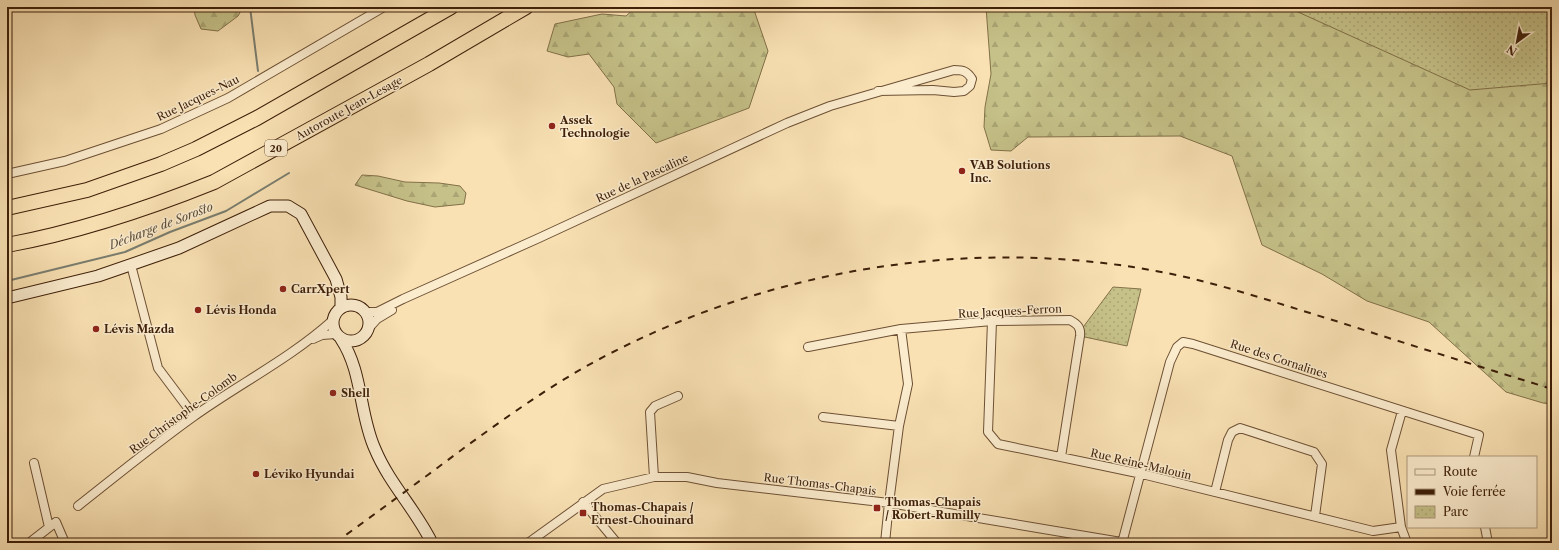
<svg xmlns="http://www.w3.org/2000/svg" width="1559" height="550" font-family="'Libre Caslon Text',serif">
	<defs>
		<pattern id="forest-firs" width="22" height="20" patternUnits="userSpaceOnUse"><rect width="22" height="20" fill="#c5c188"/><path d="M5 1l3.5 6h-7zM16 11l3.5 6h-7z" fill="#aaa574"/></pattern>
		<pattern id="park-dots" width="8" height="8" patternUnits="userSpaceOnUse"><rect width="8" height="8" fill="#c5c188"/><path d="M2 2h.1M6 6h.1" fill="none" stroke="#aaa574" stroke-width="1.8" stroke-linecap="round"/></pattern>
	</defs>
	<rect width="100%" height="100%" fill="#f9e1b3"/>
	<filter id="stains"><feTurbulence type="fractalNoise" baseFrequency=".005" numOctaves="4"/><feColorMatrix values="0 0 0 0 .2 0 0 0 0 .09 0 0 0 0 .02 0 0 0 .5 -.17"/></filter>
	<radialGradient id="worn" r=".72"><stop offset=".6" stop-color="#630" stop-opacity="0"/><stop offset="1" stop-color="#630" stop-opacity=".3"/></radialGradient>
	<path fill="url(#forest-firs)" stroke="#827048" d="M194 7H243L238 16 218 31 201 29 195 15Z
		M636 7H753L768 51 749 108 656 143 617 104 614 87 589 54 568 57 547 51 555 24 602 14 626 16Z
		M986 7H1552V404L1543 403 1506 392 1429 322 1367 301 1322 274 1262 245 1232 156 1180 136 1028 137 1011 151 991 150 984 127 985 107 991 74Z
		M362 175 378 176 405 182 439 183 460 186 466 193 464 204 435 207 407 201 355 185Z"/>
	<path fill="url(#park-dots)" stroke="#827048" d="M1287 7H1552V83L1470 90Z
		M1113 287 1141 289 1127 346 1080 336 1081 330Z"/>
	<g fill="none" stroke-linecap="round" stroke-linejoin="round">
		<path stroke="#797d70" stroke-width="2" d="M250 7 258 71
			M7 281 125 252 170 232 226 211 289 173"/>
		<g stroke="#6d5034" stroke-width="10">
			<path id="street" d="M7 174 65 161 161 129 228 98 384 7
				M131 265 158 368 194 416
				M365 312H377L403 299 539 238 787 123 830 106 954 70C963 70 967 71 972 79L970 86 964 91 954 92 933 90 878 91
				M992 321 988 432 998 444 1142 474 1373 531 1401 527
				M369 328 377 319 392 310
				M313 339 322 335 336 334
				M808 347 901 329 992 321 1070 320C1077 324 1081 327 1080 336L1061 457
				M1402 411 1391 450 1401 527 1407 543
				M823 417 899 426
				M34 463 49 527
				M654 477 650 412 655 406 678 396
				M1215 492 1228 440 1232 432 1240 428 1314 452 1322 464 1315 516
				M583 502 617 543
				M78 506C116 476 154 445 193 417 239 384 291 358 333 320
				M1485 527 1488 543
				M29 543 56 522 65 543
				M528 543 603 489 654 477H687L717 483 889 503 1127 543
				M885 543 889 503 899 426 908 384 901 329
				M1122 543 1170 362 1177 347 1183 342 1193 344 1479 435 1474 457"/>
		</g>
		<g stroke="#3e1f09" stroke-width="13">
			<path id="secondary" d="M7 298 98 276 179 248 270 206H288L301 214 336 279 341 297V308
				M333 323a18 18 0 1 1 36 0a18 18 0 1 1-36 0Z
				M341 339C363 372 359 414 375 449 389 483 416 510 432 543"/>
		</g>
		<g stroke="#3e1f09" stroke-width="16">
			<path id="highway" d="M7 208 87 190 161 164 196 149 257 118 451 7
				M7 245C78 232 147 209 214 182L429 64 526 7"/>
		</g>
		<use href="#street" stroke="#fbecce" stroke-width="8"/>
		<use href="#secondary" stroke="#fbecce" stroke-width="11"/>
		<use href="#highway" stroke="#f9e1b3" stroke-width="14"/>
		<path stroke="#3e1f09" stroke-width="2" stroke-dasharray="7 7" stroke-linecap="butt" d="M335 543C380 510 424 478 468 445 508 416 550 386 594 362 771 266 984 233 1181 276 1234 288 1286 306 1339 322 1410 345 1481 367 1552 389"/>
	</g>
	<g fill="#8f2418" stroke="#fbecce" stroke-width="1.5">
		<circle cx="552" cy="126" r="4"/>
		<circle cx="962" cy="171" r="4"/>
		<circle cx="283" cy="289" r="4"/>
		<circle cx="198" cy="310" r="4"/>
		<circle cx="96" cy="329" r="4"/>
		<circle cx="333" cy="393" r="4"/>
		<circle cx="256" cy="474" r="4"/>
		<rect x="873" y="504" width="8" height="8" rx="2"/>
		<rect x="579" y="509" width="8" height="8" rx="2"/>
	</g>
	<g text-anchor="middle" stroke-width="3" stroke-linejoin="round" paint-order="stroke">
		<rect fill="#fbecce" stroke="#775c44" stroke-width="1" x="265" y="140" width="22" height="16" rx="3"/>
		<g font-size="10" font-weight="bold" fill="#3e1f09">
			<text x="276" y="152">20</text>
		</g>
		<g font-size="11" fill="#3e1f09" stroke="#fbecce">
			<text transform="translate(198 98) rotate(-26)" y="4">Rue Jacques-Nau</text>
			<text transform="translate(349 108) rotate(-29)" y="4">Autoroute Jean-Lesage</text>
			<text transform="translate(642 178) rotate(-25)" y="4">Rue de la Pascaline</text>
			<text transform="translate(1010 311) rotate(-3)" y="4">Rue Jacques-Ferron</text>
			<text transform="translate(1279 359) rotate(18)" y="4">Rue des Cornalines</text>
			<text transform="translate(183 413) rotate(-36)" y="4">Rue Christophe-Colomb</text>
			<text transform="translate(1141 464) rotate(13)" y="4">Rue Reine-Malouin</text>
			<text transform="translate(820 484) rotate(7)" y="4">Rue Thomas-Chapais</text>
		</g>
		<g font-size="11" font-weight="bold" fill="#3e1f09" stroke="#fbecce" text-anchor="start">
			<text x="560" y="124">Assek<tspan x="560" dy="13">Technologie</tspan></text>
			<text x="970" y="169">VAB Solutions<tspan x="970" dy="13">Inc.</tspan></text>
			<text x="291" y="293">CarrXpert</text>
			<text x="206" y="314">Lévis Honda</text>
			<text x="104" y="333">Lévis Mazda</text>
			<text x="341" y="397">Shell</text>
			<text x="264" y="478">Léviko Hyundai</text>
			<text x="885" y="506">Thomas-Chapais<tspan x="885" dy="13">/ Robert-Rumilly</tspan></text>
			<text x="591" y="511">Thomas-Chapais /<tspan x="591" dy="13">Ernest-Chouinard</tspan></text>
		</g>
		<g font-size="12" font-style="italic" fill="#5b4e3c" stroke="#fbecce">
			<text transform="translate(161 226) rotate(-21)" y="4">Décharge de Sorosto</text>
		</g>
	</g>
	<rect width="1559" height="550" fill="none" stroke="#f9e1b3" stroke-width="24"/>
	<rect x="8" y="8" width="1543" height="534" fill="none" stroke="#3e1f09" stroke-width="2"/>
	<rect x="12" y="12" width="1535" height="526" fill="none" stroke="#3e1f09"/>
	<rect x="1407" y="456" width="130" height="72" fill="#fbecce" stroke="#af9a7f"/>
	<rect x="1415" y="469" width="20" height="6" fill="#fbecce" stroke="#af9a7f"/>
	<text x="1443" y="476" font-size="12" fill="#3e1f09">Route</text>
	<rect x="1415" y="489" width="20" height="6" fill="#3e1f09" stroke="#af9a7f"/>
	<text x="1443" y="496" font-size="12" fill="#3e1f09">Voie ferrée</text>
	<rect x="1415" y="506" width="20" height="12" fill="url(#park-dots)" stroke="#af9a7f"/>
	<text x="1443" y="516" font-size="12" fill="#3e1f09">Parc</text>
	<g transform="translate(1517 42) rotate(212)" stroke="#fbecce" stroke-width="3" paint-order="stroke">
	<path d="M0-3L7 15L0 10L-7 15Z" fill="#3e1f09"/>
	<text y="-6" font-size="11" font-weight="bold" text-anchor="middle" fill="#3e1f09">N</text>
	</g>
	<rect width="100%" height="100%" filter="url(#stains)"/>
	<rect width="100%" height="100%" fill="url(#worn)"/>
</svg>
